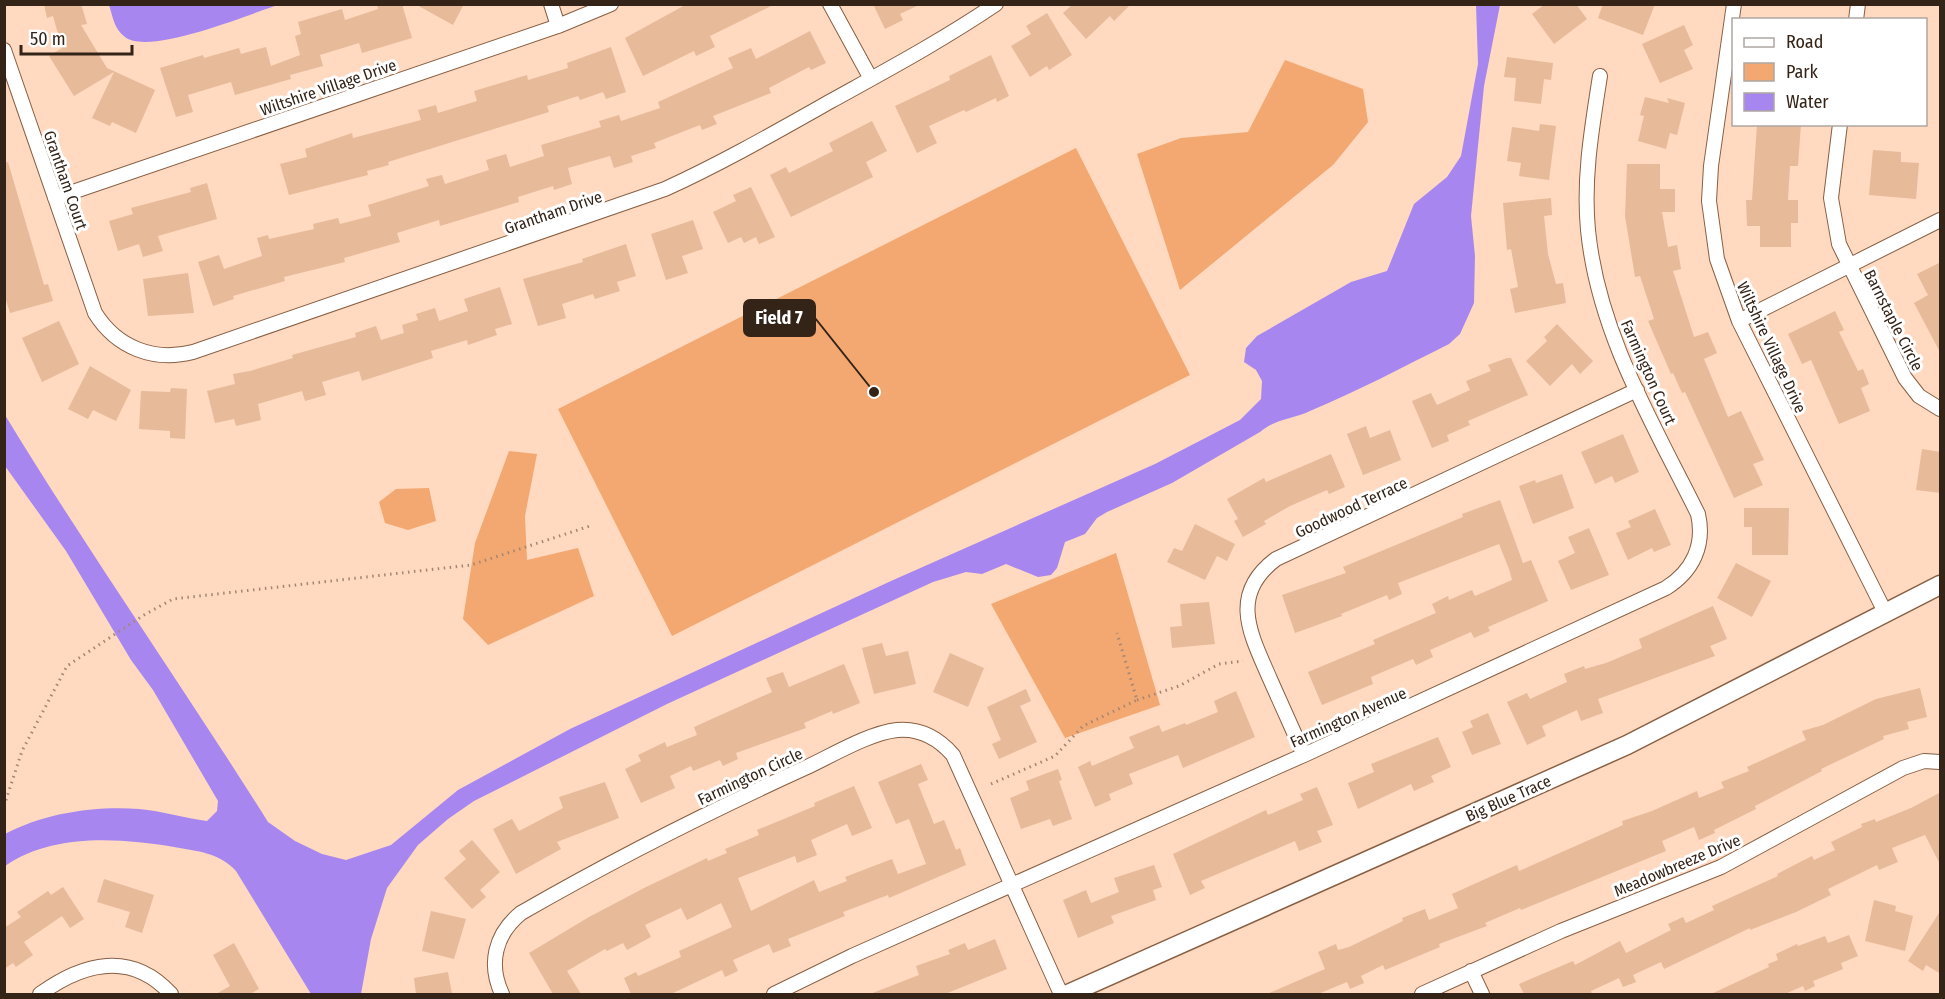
<svg xmlns="http://www.w3.org/2000/svg" width="1945" height="999" font-family="'Fira Sans Condensed',sans-serif">
	<rect width="100%" height="100%" fill="#ffd9c0"/>
	<path fill="#f4a871" d="M1285 60 1363 89 1368 122 1333 165 1180 290 1137 154 1181 138 1248 132Z
		M1076 148 1190 375 672 636 558 409Z
		M509 451 537 454 525 516 527 560 578 548 594 596 488 645 463 619 475 543Z
		M429 488 436 521 408 530 385 523 379 502 396 489Z
		M1116 553 1160 705 1065 738 991 604Z"/>
	<path fill="#a787ef" d="M109 5V4L278 5C249 14 149 56 125 37 114 29 113 17 109 5Z
		M1476 5H1500L1484 86 1471 216 1475 256 1474 303 1460 334 1449 344C1403 367 1358 391 1310 411 1293 419 1275 419 1260 432L1172 483 1107 512 1097 518 1085 534 1065 542 1057 568 1051 575 1038 577 1006 564 982 574 966 572 933 582 667 704 474 801 448 819 418 845 387 888 371 939 361 994H311L236 871C220 853 197 851 174 847 119 838 53 833 5 866V834C45 813 94 806 139 809 162 811 185 818 207 821L217 811 218 801 153 690 131 660 66 551 5 466V415C89 553 182 685 268 822L295 841 322 854 346 860 391 845 458 790 570 729 891 581 1155 464 1240 420 1261 399 1262 381 1256 370 1244 362 1246 348 1257 336 1351 282 1387 271 1414 204 1447 177 1461 156 1478 64Z"/>
	<path fill="#e7ba9a" d="M44 4H81L87 24 81 25 107 68 155 90 136 133 112 122 110 126 92 118 114 72 74 96 49 56 62 48 53 16 47 18Z
		M377 4H402L412 38 362 53 359 43 320 55 323 66 290 75 291 79 235 95 231 82 188 95 193 112 176 117 160 68 203 55 204 58 239 48 241 54 266 47 271 66 300 55 295 36 301 34 298 22 342 9 345 20 378 9Z
		M415 4H464L453 25Z
		M687 4H775L710 36 715 47 696 56 694 51 643 76 625 38Z
		M873 4H921L900 14 903 20 885 29Z
		M1073 4H1131L1114 21 1110 16 1086 39 1063 13Z
		M1545 4H1576L1587 19 1554 44 1532 14Z
		M1603 4H1655L1643 35 1598 18Z
		M1047 13 1072 55 1049 70 1047 66 1030 77 1011 46 1031 34 1026 26Z
		M1684 25 1693 45 1684 50 1693 69 1660 83 1642 44Z
		M810 31 826 63 811 70 809 67 769 88 771 93 713 116 717 124 702 130 700 125 654 143 656 148 631 156 633 162 614 168 610 156 568 168 572 184 554 190 553 186 518 197 519 202 440 226 439 220 397 233 400 242 344 258 345 262 284 277 285 281 233 296 234 299 213 306 198 262 219 255 224 269 262 256 257 238 268 235 269 239 314 229 313 224 338 218 340 224 371 216 368 205 429 186 426 179 442 175 445 184 489 170 486 160 506 154 510 167 544 156 541 145 601 127 599 121 619 115 621 121 660 108 658 102 733 68 728 58 751 48 756 59Z
		M611 47 626 92 606 99 603 92 580 100 578 96 547 106 549 112 388 162 389 165 367 171 368 175 289 195 280 164 307 157 305 149 352 133 353 138 421 120 418 110 436 105 438 113 477 101 474 91 527 75 528 80 568 68 567 63Z
		M991 55 1009 96 997 102 996 98 966 112 964 110 929 126 937 143 917 153 895 106 950 80 949 76Z
		M1507 57 1553 63 1551 80 1544 79 1541 104 1514 101 1516 78 1504 77Z
		M1645 97 1669 103 1667 98 1685 103 1677 135 1670 133 1666 149 1638 141 1644 116 1640 115Z
		M872 121 887 151 866 162 873 177 791 217 770 175 786 167 789 173 833 151 829 143Z
		M1540 124 1556 126 1549 180 1519 176 1521 163 1507 161 1512 127 1539 131Z
		M1757 124H1801L1798 166H1790L1788 200H1798V223H1791V247H1760V226H1747L1746 200H1752Z
		M1873 150 1901 152V162L1919 163 1916 199 1869 195Z
		M8 162 44 285 48 284 53 301 10 313 4 294V163Z
		M1627 164H1660V189H1675V212H1662L1668 247 1677 245 1681 269 1673 271 1694 337 1708 332 1717 353 1704 359 1728 417 1741 411 1764 460 1753 464 1763 485 1734 498 1685 392 1682 393 1673 373 1671 374 1648 321 1654 319 1640 276 1635 277 1625 216Z
		M207 183 217 219 158 236 163 251 143 257 139 244 118 251 109 221 133 214 131 208 191 192 190 188Z
		M751 187 775 237 759 244 756 237 744 243 741 237 728 243 713 212 736 201 733 195Z
		M1551 198 1552 215 1544 216 1548 254 1556 284 1563 283 1566 303 1515 313 1510 289 1518 287 1511 249 1507 250 1503 203Z
		M693 220 703 249 682 256 688 273 666 280 651 234Z
		M626 244 636 276 617 282 620 291 595 299 593 294 562 304 566 318 538 326 523 279 583 262 582 259Z
		M1941 262V354L1914 303 1928 295 1917 274Z
		M188 273 194 313 148 316 143 279Z
		M500 287 512 324 495 329 497 335 468 345 467 340 431 351 433 358 362 381 359 371 322 382 326 395 305 401 302 391 258 404 261 420 236 426 234 419 215 423 207 391 235 384 233 374 250 371 293 358 292 355 356 337 355 333 376 326 381 340 404 333 402 325 418 320 416 314 435 308 439 321 468 311 464 299Z
		M1835 311 1844 330 1839 332 1858 371 1863 369 1869 384 1861 388 1870 411 1839 424 1811 360 1802 364 1788 334Z
		M59 321 79 364 42 382 22 338Z
		M1557 324 1593 361 1580 374 1572 364 1550 386 1526 361 1547 341 1544 337Z
		M1507 358H1511L1528 395 1468 421 1470 425 1447 435 1449 441 1432 448 1412 401 1431 393 1437 405 1470 390 1466 381 1491 371 1488 365Z
		M90 366 131 390 116 421 93 410 88 419 68 409Z
		M171 388 187 389 185 439 170 438V431L139 429 141 391 170 392Z
		M1366 426 1370 438 1390 430 1401 460 1363 475 1347 434Z
		M1623 434 1639 472 1615 483 1612 476 1595 484 1581 452Z
		M1922 449 1941 452V493L1916 490Z
		M1331 454 1345 487 1329 494 1327 490 1290 506 1264 521 1266 524 1243 537 1234 521 1238 519 1227 499 1264 478 1266 482Z
		M1562 474 1574 508 1533 524 1519 486 1535 480 1536 483Z
		M1500 500 1523 563 1531 560 1548 601 1488 627 1490 631 1474 638 1471 632 1430 650 1433 657 1416 665 1413 659 1371 677 1373 684 1322 705 1308 672 1375 644 1373 640 1436 613 1432 604 1448 596 1449 600 1472 590 1475 596 1512 580 1509 569 1499 544 1398 583 1402 594 1389 600 1387 595 1341 614 1342 616 1295 633 1282 595 1346 573 1343 567 1463 517 1462 514Z
		M1744 508H1789L1788 555H1752V527H1744Z
		M1655 509 1671 545 1654 552 1652 548 1628 560 1616 533 1631 527 1628 521Z
		M1195 524 1235 544 1227 561 1217 556 1205 580 1167 562 1174 548 1182 551Z
		M1589 528 1609 575 1571 590 1558 561 1575 553 1568 537Z
		M1736 563 1771 581 1752 617 1717 598Z
		M1209 602 1215 644 1172 648 1170 627 1182 626 1180 604Z
		M1713 606 1727 639 1710 646 1715 656 1598 699 1603 713 1581 721 1577 710 1542 726 1546 736 1527 745 1507 702 1527 693 1530 699 1567 682 1564 674 1584 666 1585 669 1606 663 1642 648 1639 639Z
		M882 643 886 656 908 651 916 684 874 694 862 648Z
		M950 653 984 668 968 707 933 692Z
		M844 664 860 703 833 714 832 711 804 723 806 728 736 753 738 759 723 766 720 760 693 771 691 766 670 776 675 788 641 803 625 769 641 761 638 755 665 742 667 747 697 735 694 727 772 692 766 678 783 672 789 687Z
		M1920 688 1927 717 1907 722 1909 729 1883 736 1884 739 1821 769 1822 771 1755 806 1756 809 1714 830 1715 833 1699 840 1694 827 1662 841 1666 851 1521 910 1520 908 1485 923 1487 926 1439 944 1440 947 1385 970 1383 965 1361 976 1364 983 1350 989 1347 982 1318 994H1267L1325 969 1318 952 1336 944 1338 950 1349 947 1403 921 1402 918 1425 909 1429 920 1458 908 1452 894 1483 880 1517 865 1519 871 1623 825 1622 821 1652 811 1697 791 1699 798 1724 788 1721 782 1749 771 1747 767 1806 740 1802 731 1823 725 1876 699Z
		M1026 689 1031 701 1020 706 1037 742 999 759 992 744 1001 740 987 707Z
		M1236 691 1255 737 1183 768 1178 755 1129 774 1133 784 1109 794 1111 800 1095 807 1078 767 1090 761 1092 766 1134 748 1129 737 1159 725 1162 732 1185 723 1186 725 1218 712 1214 701Z
		M1488 713 1501 744 1472 755 1462 732 1473 727 1470 721Z
		M1438 737 1451 767 1431 776 1434 782 1414 791 1411 784 1358 809 1348 783 1374 772 1371 764Z
		M921 764 928 780 918 784 934 824 944 820 956 850 960 848 966 865 889 898 888 895 843 912 845 916 788 939 791 946 773 953 769 944 733 960 738 971 725 977 722 970 671 994H631L624 978 636 972 638 976 681 957 679 951 732 927 721 903 687 920 681 908 645 925 651 937 627 950 623 943 607 951 605 949 567 971 581 994H553L529 953 589 917 646 887 707 858 708 861 727 853 725 849 759 835 757 830 815 806 814 803 854 786 872 828 852 836 847 824 811 840 817 855 797 863 795 856 738 878 751 911 814 880 819 892 847 881 845 877 892 859 898 874 926 864 909 819 896 824 878 782Z
		M1058 769 1062 780 1059 781 1072 819 1053 826 1050 819 1021 829 1010 798 1029 790 1026 781Z
		M605 782 619 818 557 842 561 849 516 874 493 829 512 819 519 831 563 808 559 797Z
		M1317 787 1333 825 1317 831 1322 842 1299 851 1295 841 1201 881 1205 888 1190 895 1173 854 1266 810 1268 815 1303 800 1300 794Z
		M1941 792V866L1925 835 1892 848 1898 862 1879 870 1877 865 1828 889 1831 895 1796 912 1750 930V928L1664 969 1661 962 1633 975 1636 982 1623 987 1619 978 1591 991 1592 994H1524L1519 984 1573 961 1575 965 1620 941 1626 953 1671 930 1668 924 1683 917 1686 923 1714 910 1712 906 1778 876 1777 874 1802 861 1812 856 1814 860 1835 850 1831 842 1862 827 1861 824 1875 819 1876 822 1911 808Z
		M472 840 500 872 480 890 486 897 472 909 444 878 466 859 459 851Z
		M1154 865 1162 887 1153 890 1156 900 1111 916 1114 923 1078 938 1063 900 1086 890 1091 903 1119 892 1114 878Z
		M104 879 154 895 142 933 125 927 130 912 97 902Z
		M63 887 84 919 70 928 62 916 24 942 33 955 16 967 13 963 4 969V928L21 917 17 912 48 891 51 895Z
		M1874 900 1896 906 1895 911 1913 916 1905 951 1865 941Z
		M1941 910V974L1926 965 1923 971 1908 961Z
		M431 911 466 919 454 959 422 951Z
		M1849 935 1858 956 1841 963 1843 969 1813 981 1815 986 1805 991 1803 986 1785 994H1711L1769 967 1768 964 1778 960 1776 954 1797 944 1798 946 1825 936 1828 943Z
		M995 939 1007 969 945 994H870L919 975 916 966 950 954 948 950 965 943 968 950Z
		M234 943 259 989 250 994H216L230 986 213 955Z
		M448 972 452 994H416L414 978Z"/>
	<g fill="none" stroke-linecap="round" stroke-linejoin="round">
		<g stroke="#885f42" stroke-width="16">
			<path id="minor" d="M551 4 558 26
				M830 4 871 79
				M1734 4 1711 166 1709 201 1717 259 1739 321 1885 612
				M1856 20 1858 4
				M4 50 95 313C117 348 154 362 193 352L665 189C722 163 776 132 831 101 887 70 943 40 996 4
				M1840 124 1831 198 1839 244 1905 378 1919 396 1940 409
				M55 198 558 26 611 4
				M1739 321 1940 220
				M1304 755C1293 730 1281 704 1270 679 1251 635 1228 595 1276 559L1637 390
				M1471 971 1482 994
				M40 994C83 963 131 950 171 994
				M502 994C488 964 495 934 521 913 613 860 708 812 805 768 831 756 869 733 897 730 920 728 939 739 953 755L1061 994
				M774 994 852 956 1304 755 1666 588C1693 571 1705 545 1698 514 1653 423 1598 333 1588 230 1583 178 1592 127 1600 76
				M1422 994 1561 931 1721 867 1903 768 1924 761 1940 762"/>
		</g>
		<g stroke="#885f42" stroke-width="21">
			<path id="tertiary" d="M1068 994 1627 745 1940 585"/>
		</g>
		<path stroke="#a38774" stroke-width="3" stroke-dasharray="1.5 4.5" stroke-linecap="butt" d="M1137 700 1179 686 1219 664 1243 661
			M991 784 1055 756 1083 726 1137 700 1117 633
			M4 806 22 751 67 666 144 615 173 599 471 565 593 525"/>
		<use href="#minor" stroke="#fff" stroke-width="14"/>
		<use href="#tertiary" stroke="#fff" stroke-width="18"/>
	</g>
	<g text-anchor="middle" stroke-width="6" stroke-linejoin="round" paint-order="stroke">
		<g font-size="16" fill="#342317" stroke="#fff">
			<text transform="translate(328 87) rotate(-19)" y="6">Wiltshire Village Drive</text>
			<text transform="translate(66 180) rotate(71)" y="6">Grantham Court</text>
			<text transform="translate(553 212) rotate(-19)" y="6">Grantham Drive</text>
			<text transform="translate(1894 320) rotate(63)" y="6">Barnstaple Circle</text>
			<text transform="translate(1772 347) rotate(65)" y="6">Wiltshire Village Drive</text>
			<text transform="translate(1649 372) rotate(66)" y="6">Farmington Court</text>
			<text transform="translate(1351 507) rotate(-25)" y="6">Goodwood Terrace</text>
			<text transform="translate(1348 717) rotate(-24)" y="6">Farmington Avenue</text>
			<text transform="translate(750 776) rotate(-25)" y="6">Farmington Circle</text>
			<text transform="translate(1508 798) rotate(-24)" y="6">Big Blue Trace</text>
			<text transform="translate(1677 865) rotate(-23)" y="6">Meadowbreeze Drive</text>
		</g>
	</g>
	<path fill="none" stroke="#342317" stroke-width="2" d="M874 392L815 318"/>
	<circle fill="#342317" stroke="#fff" stroke-width="2" cx="874" cy="392" r="6"/>
	<rect fill="#342317" stroke="#342317" stroke-width="2" x="744" y="300" width="71" height="36" rx="6"/>
	<g font-size="18" text-anchor="middle" font-weight="bold" fill="#fff">
		<text x="779" y="324">Field 7</text>
	</g>
	<rect width="1945" height="999" fill="none" stroke="#342317" stroke-width="12"/>
	<rect x="1732" y="18" width="195" height="108" fill="#ffffff" stroke="#aea7a2" stroke-width="1.5"/>
	<rect x="1744" y="38" width="30" height="9" fill="#ffffff" stroke="#aea7a2" stroke-width="1.5"/>
	<text x="1786" y="48" font-size="18" fill="#342317">Road</text>
	<rect x="1744" y="63" width="30" height="18" fill="#f4a871" stroke="#aea7a2" stroke-width="1.5"/>
	<text x="1786" y="78" font-size="18" fill="#342317">Park</text>
	<rect x="1744" y="93" width="30" height="18" fill="#a787ef" stroke="#aea7a2" stroke-width="1.5"/>
	<text x="1786" y="108" font-size="18" fill="#342317">Water</text>
	<path d="M21 45v9h111v-9" fill="none" stroke="#342317" stroke-width="3"/>
	<text x="30" y="45" font-size="18" fill="#342317" stroke="#ffffff" stroke-width="4.5" paint-order="stroke">50 m</text>
</svg>
